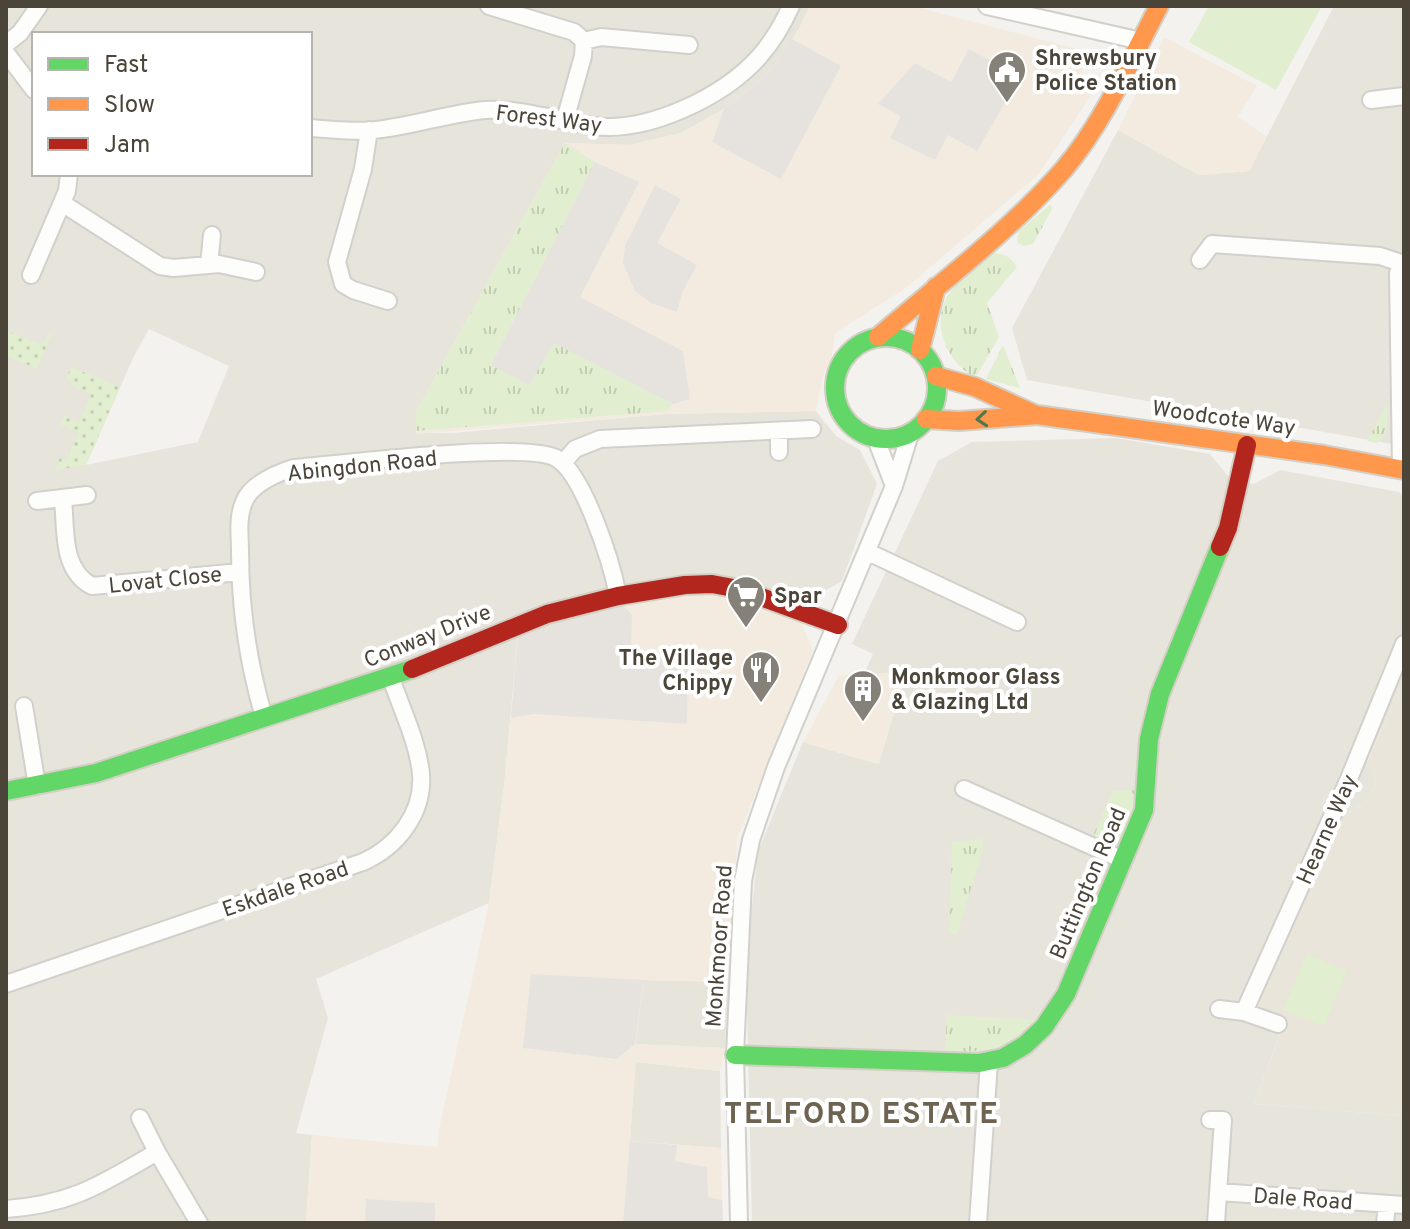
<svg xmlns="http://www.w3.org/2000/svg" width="1410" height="1229" font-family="Overpass,sans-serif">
	<defs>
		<pattern id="grass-tufts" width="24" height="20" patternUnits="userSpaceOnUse" patternTransform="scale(2)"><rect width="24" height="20" fill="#e1eecf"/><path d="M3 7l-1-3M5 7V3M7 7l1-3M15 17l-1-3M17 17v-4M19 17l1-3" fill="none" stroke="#c3cdb2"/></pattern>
		<pattern id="garden-dots" width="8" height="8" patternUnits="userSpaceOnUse" patternTransform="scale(2)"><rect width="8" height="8" fill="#e1eecf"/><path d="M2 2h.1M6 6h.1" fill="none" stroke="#c3cdb2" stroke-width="1.8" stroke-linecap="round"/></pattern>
	</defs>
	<rect width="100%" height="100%" fill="#f4f2ee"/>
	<path fill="#e7e4dc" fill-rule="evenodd" d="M6 6H810L799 29 768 75 724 109 681 133 630 145 565 143 416 412V433H452L666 414 816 411 836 436 860 450 877 484 842 581 816 596 704 591 519 624 504 786 489 903 316 979 328 1018 296 1133 312 1135 306 1223H6ZM34 34H310V174H34ZM149 329 229 366 198 442 86 465 134 356Z
		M1334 6H1404V446L1027 380 1012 328 1118 130 1199 175 1249 171Z
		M1116 438 1210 454 1232 481 1254 484 1280 470 1399 492 1404 497V678L1367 762 1376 781 1368 799 1347 814 1257 1008 1286 1017 1254 1104 1404 1116V1223H752L746 962 758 851 803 742 878 764 906 673 864 674 873 654 852 644 938 461 972 442Z
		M643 980 729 982 725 1048 635 1044Z
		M635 1062 720 1071 721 1148 630 1141Z"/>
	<path fill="#f3ebdf" d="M810 6H912L1074 48 1091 95 1039 174 906 288 835 333 832 356 823 376 816 411 666 414 416 434V412L565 143 630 145 681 133 724 109 768 75 799 29Z
		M1164 37 1257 86 1238 117 1266 136 1250 171 1199 175 1118 130Z
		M704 591 801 622 813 650 737 839 729 982 643 980 636 1044 725 1048 720 1071 636 1062 630 1141 721 1148 723 1223H306L312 1135 437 1147 439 1129 489 903 504 786 519 624Z
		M906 673 879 764 803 742 839 675Z"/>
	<path fill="#eae5da" d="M1404 678V1116L1254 1104 1286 1018 1256 1008 1347 814 1368 799 1376 781 1367 763Z"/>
	<path fill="url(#grass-tufts)" d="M565 143 595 162 491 365 553 342 673 404 666 411 416 431V412Z
		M1051 204 1052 209 1033 244 1023 246 1017 242 1019 231Z
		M993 253C1005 253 1010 257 1017 267L987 303 999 337 977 375 972 376C943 357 928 317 954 287 965 275 980 264 993 253Z
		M1003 345 1020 388 986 379Z
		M1387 404C1388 420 1390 432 1377 443L1367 441Z
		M1133 790 1138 792 1121 841 1105 848 1090 842 1113 791Z
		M983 839V849L957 934H949L952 842Z
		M947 1015 1040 1020C1004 1050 991 1052 945 1051Z"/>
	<path fill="url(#garden-dots)" d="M6 331 43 345 48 334 51 335 37 369 6 355Z
		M71 367 120 387 86 465 55 470 60 458 66 461 78 433 60 424 64 416 79 422 91 394 71 385 72 382 66 379Z"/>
	<path fill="#e1eecf" d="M1209 6H1322L1276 90 1189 42Z
		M1307 954 1347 971 1324 1026 1283 1010Z"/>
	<path fill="#e6e3df" d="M792 39 841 66 781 179 712 142 724 109 768 75Z
		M969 49 1020 77 977 151 948 135 935 160 890 138 901 116 878 104 915 63 951 82Z
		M595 162 639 182 580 297 683 351 690 399 673 404 554 343 529 385 491 365Z
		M655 185 681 199 657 243 697 265 682 293 677 312 651 303 635 291 623 263 625 246Z
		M623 605 632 615 631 650 688 652 687 724 534 714 511 718 519 624Z
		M531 974 643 980 635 1044 617 1059 523 1048Z
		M630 1141 677 1145 675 1161 707 1167 708 1197 722 1200 723 1223H623Z
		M366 1199 435 1203V1223H365Z"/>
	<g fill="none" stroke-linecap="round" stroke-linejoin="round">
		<g stroke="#d2d0cb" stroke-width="20">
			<path id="street" d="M489 6 574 32 584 41 601 37 689 45
				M987 6 1141 41
				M6 44 20 33 39 6
				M6 53 34 90
				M1371 100 1404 96
				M565 120 583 56 584 41
				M310 128C336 130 363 133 389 128 422 123 453 113 485 110 522 108 558 121 594 126 648 133 723 97 759 57 772 42 783 24 791 6
				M369 130 363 169 337 262 343 284 353 290 388 301
				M62 203 160 266 174 268 219 264 256 272
				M1200 260 1212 244 1380 256 1404 264
				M209 265 212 235
				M31 275 67 191 69 174
				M876 439 894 486
				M779 452V431
				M563 463 575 449 600 439 812 429
				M1401 469 1398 273 1404 264
				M63 498C66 529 61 570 92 586L240 572
				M37 501 87 495
				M868 552 1017 622
				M24 706 37 786
				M264 717C248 663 240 608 240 551 240 535 237 518 244 502 251 484 275 474 293 468 339 464 525 441 556 458 584 474 612 564 618 596
				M964 789 1123 860
				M6 984 363 862C397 847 424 813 421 774 418 742 401 708 391 678
				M1219 1009 1244 1012 1348 781 1404 644
				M1244 1012 1278 1024
				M140 1118 157 1152
				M1210 1120H1223L1216 1223
				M1219 1192 1404 1205
				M6 1209C73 1204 101 1184 157 1152L199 1223
				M739 1223 735 1055 743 881 751 840 776 767 894 486 910 434
				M978 1223 989 1062
				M1385 1223 1387 1204"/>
		</g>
		<g stroke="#d3cfc5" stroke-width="22">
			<path id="fast" d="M835 388a51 51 0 1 1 102 0a51 51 0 1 1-102 0Z
				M6 791 96 773 412 669
				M735 1055 979 1063 1003 1058 1025 1045 1044 1027 1066 994 1144 810 1149 739 1160 694 1220 547"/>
		</g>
		<g stroke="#d3cfc5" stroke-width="22">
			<path id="slow" d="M878 337C939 284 1011 230 1064 169 1104 122 1130 61 1159 6
				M920 350 936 287
				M936 376 975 387 1034 414
				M926 419 959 421 1037 415 1324 455 1404 470"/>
		</g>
		<g stroke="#d3cfc5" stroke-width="22">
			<path id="jam" d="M1220 547 1228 528 1247 445
				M412 669 547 614 618 596 685 585 712 584 739 589 838 625"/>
		</g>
		<use href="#street" stroke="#fdfdfc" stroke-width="16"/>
		<use href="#fast" stroke="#63d668" stroke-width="18"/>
		<use href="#slow" stroke="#ff974d" stroke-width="18"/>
		<use href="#jam" stroke="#b3261e" stroke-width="18"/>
	</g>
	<defs><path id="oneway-chevron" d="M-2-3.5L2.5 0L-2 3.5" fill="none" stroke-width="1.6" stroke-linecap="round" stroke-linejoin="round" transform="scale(2)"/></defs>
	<use stroke="#537749" href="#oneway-chevron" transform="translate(982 419) rotate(175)"/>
	<defs>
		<g id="civic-pin" transform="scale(2)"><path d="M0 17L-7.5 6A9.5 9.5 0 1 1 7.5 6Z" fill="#868178" stroke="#fff"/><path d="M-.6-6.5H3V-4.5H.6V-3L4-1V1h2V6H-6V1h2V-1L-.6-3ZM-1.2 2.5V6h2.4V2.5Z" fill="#fff"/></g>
		<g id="supermarket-pin" transform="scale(2)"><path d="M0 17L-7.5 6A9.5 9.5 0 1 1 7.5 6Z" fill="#868178" stroke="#fff"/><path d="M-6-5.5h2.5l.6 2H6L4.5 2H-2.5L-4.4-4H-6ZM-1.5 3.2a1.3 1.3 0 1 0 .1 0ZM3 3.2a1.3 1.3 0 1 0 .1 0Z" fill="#fff"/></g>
		<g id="restaurant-pin" transform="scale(2)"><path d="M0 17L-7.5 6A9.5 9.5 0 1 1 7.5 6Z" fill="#868178" stroke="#fff"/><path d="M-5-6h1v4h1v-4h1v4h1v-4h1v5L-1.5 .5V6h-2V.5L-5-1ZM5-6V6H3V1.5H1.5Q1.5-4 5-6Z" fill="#fff"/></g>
		<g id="building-pin" transform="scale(2)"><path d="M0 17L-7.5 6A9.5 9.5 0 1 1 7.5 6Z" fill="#868178" stroke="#fff"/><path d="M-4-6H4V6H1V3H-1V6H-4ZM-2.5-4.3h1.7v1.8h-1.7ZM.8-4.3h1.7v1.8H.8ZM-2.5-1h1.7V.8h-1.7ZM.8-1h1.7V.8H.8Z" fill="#fff"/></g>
	</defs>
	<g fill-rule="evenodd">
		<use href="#civic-pin" x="1007" y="70"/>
		<use href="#supermarket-pin" x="746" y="595"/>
		<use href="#restaurant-pin" x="761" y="670"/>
		<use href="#building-pin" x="863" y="689"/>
	</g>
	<g text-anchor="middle" stroke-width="8" stroke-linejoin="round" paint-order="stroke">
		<g font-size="22" font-weight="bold" fill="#4b4439" stroke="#fff" text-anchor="start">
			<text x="1035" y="65">Shrewsbury<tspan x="1035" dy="25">Police Station</tspan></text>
			<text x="774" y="603">Spar</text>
			<text x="733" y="665" text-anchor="end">The Village<tspan x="733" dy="25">Chippy</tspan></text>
			<text x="891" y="684">Monkmoor Glass<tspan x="891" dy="25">&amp; Glazing Ltd</tspan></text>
		</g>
		<g font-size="22" fill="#4b4439" stroke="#fff">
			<text transform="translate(549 118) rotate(7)" y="8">Forest Way</text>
			<text transform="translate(1224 417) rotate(8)" y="8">Woodcote Way</text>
			<text transform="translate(362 465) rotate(-6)" y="8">Abingdon Road</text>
			<text transform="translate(165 579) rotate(-6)" y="8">Lovat Close</text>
			<text transform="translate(427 635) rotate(-22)" y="8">Conway Drive</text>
			<text transform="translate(1326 829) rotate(-66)" y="8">Hearne Way</text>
			<text transform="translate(1087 883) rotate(-67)" y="8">Buttington Road</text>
			<text transform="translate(285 888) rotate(-19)" y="8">Eskdale Road</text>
			<text transform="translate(718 946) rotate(-86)" y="8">Monkmoor Road</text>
			<text transform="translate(1303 1198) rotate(4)" y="8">Dale Road</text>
		</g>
		<g font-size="30" font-weight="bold" letter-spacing="2" fill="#6e6250" stroke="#fff">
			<text x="862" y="1123">TELFORD ESTATE</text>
		</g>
	</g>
	<rect width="1410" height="1229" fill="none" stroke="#4b4439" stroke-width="16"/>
	<rect x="32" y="32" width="280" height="144" fill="#ffffff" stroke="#b7b4b0" stroke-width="2"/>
	<rect x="48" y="58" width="40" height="12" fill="#63d668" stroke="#b7b4b0" stroke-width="2"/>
	<text x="104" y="72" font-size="24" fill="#4b4439">Fast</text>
	<rect x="48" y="98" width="40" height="12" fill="#ff974d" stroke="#b7b4b0" stroke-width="2"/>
	<text x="104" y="112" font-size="24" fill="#4b4439">Slow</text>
	<rect x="48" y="138" width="40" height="12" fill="#b3261e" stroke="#b7b4b0" stroke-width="2"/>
	<text x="104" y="152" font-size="24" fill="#4b4439">Jam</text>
</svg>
